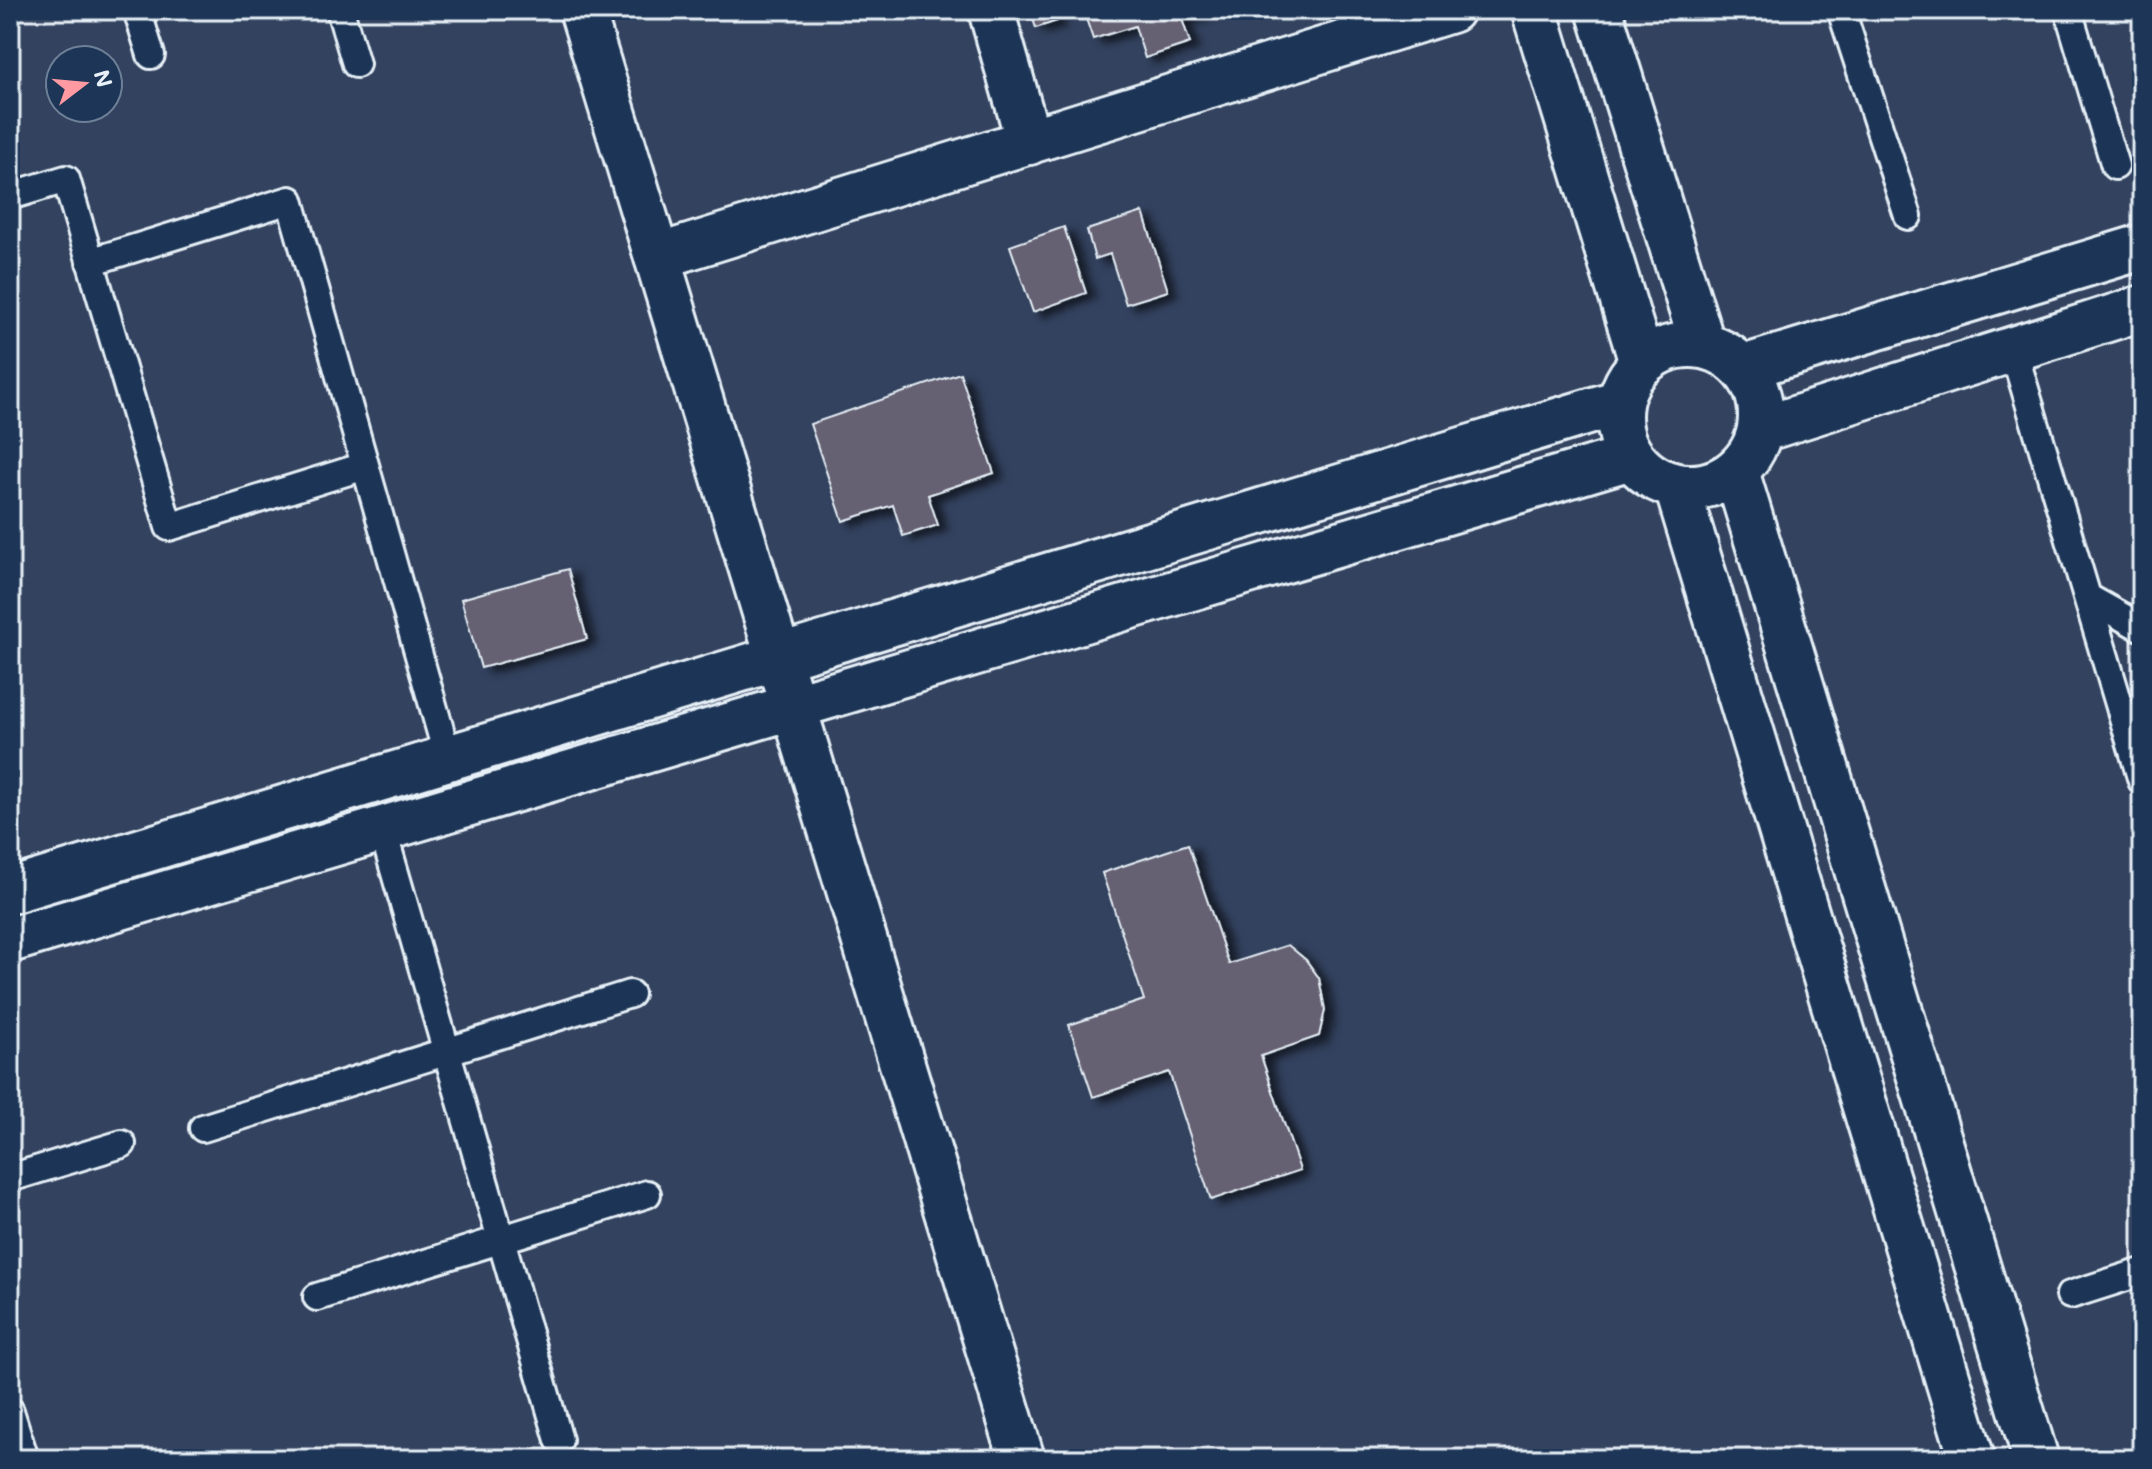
<svg xmlns="http://www.w3.org/2000/svg" width="2152" height="1469" font-family="Mali,sans-serif">
	<defs>
		<filter id="shadow"><feDropShadow dx="9" dy="5" stdDeviation="4" flood-color="#0009"/></filter>
	</defs>
	<rect width="100%" height="100%" fill="#33425f"/>
	<filter id="ink" filterUnits="userSpaceOnUse"><feTurbulence type="fractalNoise" baseFrequency=".0125" numOctaves="2"/><feDisplacementMap in="SourceGraphic" scale="16" xChannelSelector="R" yChannelSelector="G"/><feConvolveMatrix kernelMatrix="1 2 1 2 8 2 1 2 1" color-interpolation-filters="sRGB"/></filter>
	<g filter="url(#ink)">
		<path fill="#656172" stroke="#e8f1f8" stroke-width="2" filter="url(#shadow)" d="M1030 10H1054L1057 21 1036 28Z
			M1083 10H1211L1182 19 1190 43 1145 58 1135 26 1093 39Z
			M1143 212 1168 291 1126 304 1110 254 1095 259 1087 230Z
			M1064 227 1086 293 1033 312 1010 246Z
			M960 373 994 473 928 495 938 525 903 536 893 505 843 521 810 424Z
			M568 569 587 639 481 668 461 599Z
			M1188 844 1229 964 1288 945 1306 960 1319 978 1325 1010 1319 1036 1261 1056 1300 1170 1211 1200 1169 1072 1093 1097 1069 1025 1144 1000 1102 873Z"/>
		<g fill="none" stroke-linecap="round" stroke-linejoin="round">
			<g stroke="#e8f1f8" stroke-width="32">
				<path id="service" d="M137 10 151 55
					M340 10 356 64
					M1841 10 1908 216
					M2068 10 2115 166
					M10 196 66 179 169 527 365 466
					M90 262 290 200 448 758
					M2013 349 2142 781
					M2087 597 2142 628
					M382 828 559 1440
					M203 1128 630 994
					M10 1178 122 1144
					M2070 1295 2142 1272
					M317 1297 647 1194
					M10 1411 25 1459"/>
			</g>
			<g stroke="#e8f1f8" stroke-width="50">
				<path id="minor" d="M991 10 1029 142
					M657 257 1451 10"/>
			</g>
			<g stroke="#e8f1f8" stroke-width="50">
				<path id="tertiary" d="M582 10 1022 1459
					M1534 10 1642 363
					M1599 10 1703 346
					M1619 416a71 71 0 1 1 142 0a71 71 0 1 1-142 0Z
					M1743 368 2142 247
					M1760 430 2142 308
					M1736 471 2036 1459
					M1677 487 1972 1459
					M10 891 1620 402
					M10 940 1631 457"/>
			</g>
			<use href="#service" stroke="#1d3557" stroke-width="26"/>
			<use href="#minor" stroke="#1d3557" stroke-width="44"/>
			<use href="#tertiary" stroke="#1d3557" stroke-width="44"/>
		</g>
	</g>
	<rect width="2152" height="1469" fill="none" stroke="#1d3557" stroke-width="40"/>
	<rect x="20" y="20" width="2112" height="1429" fill="none" stroke="#e8f1f8" stroke-width="3" filter="url(#ink)"/>
	<g transform="translate(84 84) rotate(74)"><circle r="38" fill="#1d3557" stroke="#6e8097" stroke-width="2"/>
	<path d="M0-6L14 30L0 20L-14 30Z" fill="#ff9aa2"/>
	<text y="-12" font-size="22" font-weight="bold" text-anchor="middle" fill="#e8f1f8">N</text>
	</g>
</svg>
